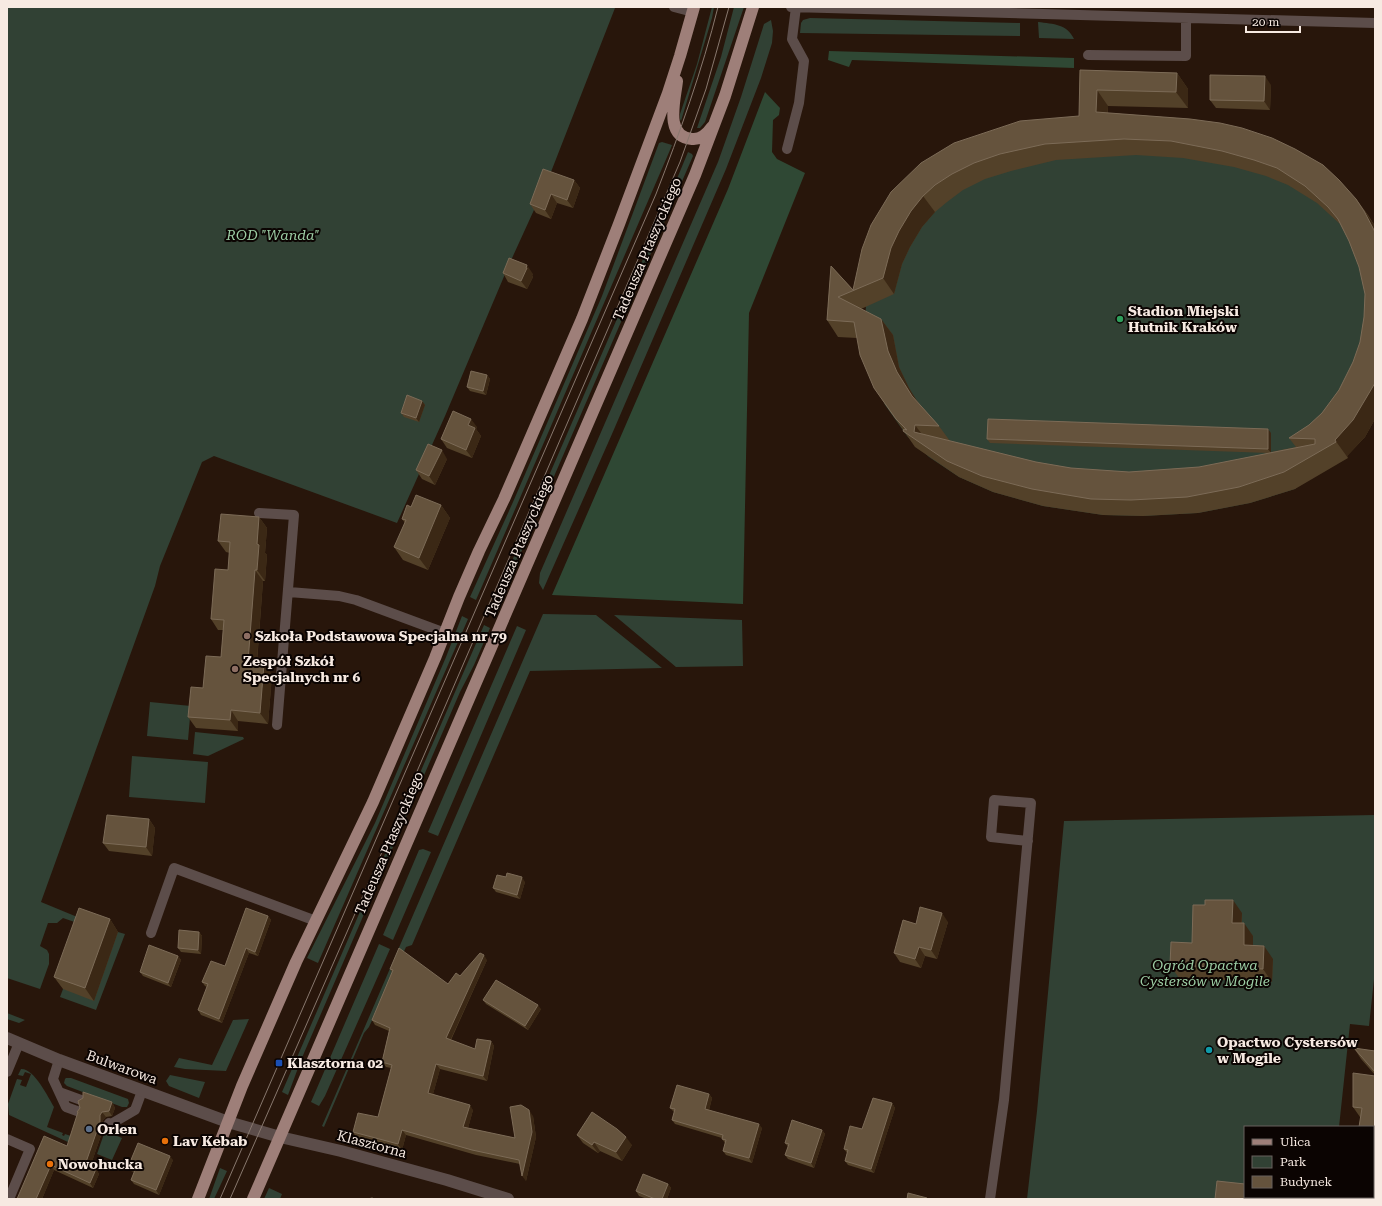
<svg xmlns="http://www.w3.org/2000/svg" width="1382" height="1206" font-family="'Roboto Serif',serif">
	<rect width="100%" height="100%" fill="#28160b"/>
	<path fill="#314134" d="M7 7 615 8 549 177 508 267 445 416 397 523 214 456 202 462 160 566 155 586 41 902 87 921 86 926 63 918 57 923H48L40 946 47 950 49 954V964L40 989 7 978Z
		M712 7H714L712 18 681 121 680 119V114L697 64Z
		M734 7H744L705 122 700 128H697L721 57Z
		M810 18 1020 23V36L800 33 801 23 803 20Z
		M771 20 773 31 772 43 761 78 726 169 612 434 543 590 539 583 540 573 718 162 741 97 764 24Z
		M1038 22C1054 24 1067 24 1074 39L1039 38Z
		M1187 134 1375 226V419L1295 489 1250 503 1198 513 1143 516 1103 515 1043 506 993 492 959 477 929 457 907 436 885 405 871 371 865 340 866 300 932 179Z
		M662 142 672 145 670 150 476 600 470 597 513 502 602 296 659 143Z
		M688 152 692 154 693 156 516 564 498 609 492 607 659 222Z
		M543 614 596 615 662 668 530 671 412 945 406 947 369 1027 364 1033 324 1127 322 1126Z
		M614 615 742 620 743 666 676 667Z
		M462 616 468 619 318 963 307 958 375 823 446 657Z
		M484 625 490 628 474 665 460 692 301 1060 288 1095 282 1092Z
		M517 626 526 630 438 836 428 832Z
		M150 702 191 706 188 740 147 736Z
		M195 732 243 737 244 739 208 756 193 754Z
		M132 756 208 762 205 803 129 797Z
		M1375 815V970L1369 1026 1350 1024 1339 1127H1245V1194L1224 1199H1027L1037 1111 1064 821Z
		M423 849 431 852 393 940 383 935 419 850Z
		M118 932 125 934 96 1010 60 997 63 989Z
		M379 944 390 949 325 1096 319 1106 311 1102Z
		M7 1013 25 1020 19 1023 7 1019Z
		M249 1019 226 1071 185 1069 174 1067 179 1058 212 1065 233 1020Z
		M21 1069C34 1068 48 1097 54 1107L47 1127 63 1133 62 1135 64 1136 65 1134 71 1136 68 1142 9 1115 8 1104 17 1079 22 1080 20 1085 26 1087 31 1074 25 1072 23 1076 18 1075Z
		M170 1075 205 1082 199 1098 169 1086 166 1081Z
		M66 1078H71L128 1099 129 1103 127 1107H122L67 1086 64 1083 65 1079Z
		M105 1131 122 1138 112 1160 97 1154Z
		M220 1168 227 1171 214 1199H209Z
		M269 1188 282 1194 280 1199H264Z"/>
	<path fill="#2f4834" d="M829 51 1074 58V68L852 60 849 67 828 60Z
		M765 92 780 108 779 115 773 120 772 152 777 159 805 173 749 313 743 604 552 595 728 189Z"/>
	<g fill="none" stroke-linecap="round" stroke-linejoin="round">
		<path stroke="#5c4d4a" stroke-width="10" d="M674 7 693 12
			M791 7 1375 23
			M1088 55 1186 56V18
			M787 149 799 103 804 61 792 39 796 7
			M259 513 294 515 277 725
			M289 592 339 596 356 600 445 633
			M151 933 174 868 316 921
			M59 1060 53 1079 66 1107 77 1111
			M7 1072 19 1043
			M59 1092 81 1100
			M109 1123 111 1124 135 1110 142 1091
			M7 1139 30 1149 9 1199
			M990 1199 1004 1100 1031 803 994 800 991 837 1028 841"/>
		<path stroke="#5c4d4a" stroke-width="12" d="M7 1038 59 1060 228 1122 280 1137 341 1151 447 1180 508 1199"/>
		<path stroke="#9e7f79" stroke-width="12" d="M677 81C675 100 664 137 692 139 701 140 707 134 712 127
			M198 1199 242 1086 296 962 373 802 435 658 459 597 479 551 504 499 582 319 619 224 668 93 680 56 694 7
			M253 1199 695 175 725 96 753 7"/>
		<path stroke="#88786e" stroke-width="1" d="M220 1199 656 194C680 132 702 71 718 7
			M230 1199 393 827 680 162 706 89 729 7"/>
	</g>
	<path fill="#534129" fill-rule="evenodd" d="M1080 70 1177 73 1188 89V108L1108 106V113L1190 119 1356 199 1368 215 1375 226V419L1365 437 1347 456 1348 458 1295 489 1250 503 1198 513 1143 516 1103 515 1043 506 993 492 959 477 915 447 874 388 857 338 838 337 827 320 831 266 853 290 891 192 1079 116ZM1136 155 1183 158 1234 167 1266 176 1288 185 1317 203 1340 224 1349 241 1359 267 1365 294 1364 317 1360 342 1353 362 1339 390 1322 413 1309 425 1289 438 1296 447 1271 452V433L987 439 990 443 1269 453 1199 467 1129 472 1071 468 1036 462 950 441 939 426 916 400 909 388 899 367 893 335 881 319 861 309 894 294 902 264 910 247 922 227 935 212 947 202 963 190 985 179 1011 171 1056 160Z
		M1271 85 1270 110 1216 108 1210 100Z
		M574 180 580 188 573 208 557 203 551 219 536 213 530 204Z
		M503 273 533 274 532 275 533 277 527 289 508 282Z
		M487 375 490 379 486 395 470 391 467 387Z
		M422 401 425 405 419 422 404 417 401 413Z
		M477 427 476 429 481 436 472 458 447 448 441 439Z
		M447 459 435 485 422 479 416 470Z
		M441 505 450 518 428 570 403 560 394 547 405 523 402 519Z
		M259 517 267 528 265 553 267 555 265 581H263L257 663 264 664 272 675 268 724 238 721V731L196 728 188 717 203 688 221 657 223 630H218L211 619 228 570 230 553 226 552 218 541Z
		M149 819 155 828 152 856 109 851 103 843Z
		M506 877 525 882 520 899 496 892 493 888Z
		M1242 913V923L1253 936V946L1273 959 1272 982 1179 978 1170 965 1192 943Z
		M268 916 271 920 258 956 249 953 222 1023 201 1015 198 1010 207 987 205 986 202 982 225 966Z
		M110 919 118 932 94 1001 63 989 54 977Z
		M948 922 937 959 925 956 921 968 900 962 894 953 916 924Z
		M199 932 202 936 201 954 181 952 178 948Z
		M178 956 181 960 171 987 143 976 140 972Z
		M487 960 451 1040 475 1049 491 1041 494 1046 487 1081 440 1069 433 1094 473 1110 468 1128 515 1138 533 1116 536 1137 526 1181 520 1164 476 1155 406 1135 402 1150 356 1137 353 1132 378 1117 391 1068 386 1067 382 1062 389 1031 375 1025 372 1020 392 972 390 969 448 984Z
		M483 1000 541 1009 528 1030 486 1004Z
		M1354 1048 1375 1051V1075L1361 1059Z
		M1375 1076V1199L1245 1197H1373L1360 1117 1353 1107Z
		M709 1094 712 1098 709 1110 762 1128 752 1163 726 1155 723 1151 725 1143 722 1139V1138L675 1124 672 1120 674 1112 670 1108Z
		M112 1102 115 1108 112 1116 106 1117 103 1120 104 1127 90 1167 96 1169 99 1174 93 1188 54 1170 42 1199H17L67 1146 78 1113 77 1112Z
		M892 1103 895 1108 874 1173 848 1165 845 1161 847 1153 844 1149 862 1129Z
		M822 1130 825 1134 814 1168 788 1159 785 1155 788 1147 785 1143Z
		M577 1135 632 1145 622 1161 600 1151 598 1153 583 1143Z
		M173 1160 159 1195 134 1184 131 1180 134 1172 131 1171 128 1167Z
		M668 1184 671 1188 667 1199H647L639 1196 636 1191Z"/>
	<path fill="#3b2815" d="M1177 73 1188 89V108L1176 92Z
		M1265 76 1271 85 1270 110 1264 101Z
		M1097 90 1108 106 1107 128 1096 112Z
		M574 180 580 188 573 208 567 200Z
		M551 194 557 203 551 219 545 210Z
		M923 196 935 212 922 227 910 247 902 264 894 294 883 278 891 248 899 231 911 211Z
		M1356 199 1375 226V232Z
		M527 265 533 274 532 275 533 277 527 289 521 281Z
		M881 319 893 335 899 367 909 388 924 412 912 396 897 372 888 351Z
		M487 375 490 379 486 395 483 391Z
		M1375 383V419L1365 437 1347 456 1348 458 1335 440Z
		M422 401 425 405 419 422 416 418Z
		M471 419 477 427 476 429 481 436 472 458 466 450 468 425Z
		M915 425 927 441 914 432Z
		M1268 429 1271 433V453L1268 449Z
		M442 450 447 459 435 485 429 476Z
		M441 505 450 518 428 570 419 558Z
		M259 517 267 528 265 553 267 555 265 581 257 570V544Z
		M255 570 263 581 256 673 248 662Z
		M264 664 272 675 268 724 260 713Z
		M231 710 238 721V731L230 720Z
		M149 819 155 828 152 856 146 847Z
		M522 877 525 882 520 899 517 895Z
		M1233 900 1242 913 1241 935 1232 923Z
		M942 913 948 922 937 959 931 950Z
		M268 916 271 920 258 956 255 952Z
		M110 919 118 932 94 1001 85 988Z
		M1244 923 1253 936V958L1244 945Z
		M199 932 202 936 201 954 198 950Z
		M1264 946 1273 959 1272 982 1263 969Z
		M919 947 925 956 921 968 915 959Z
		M246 948 249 953 222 1023 219 1019Z
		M484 955 487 960 449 1043 446 1038Z
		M178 956 181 960 171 987 168 983Z
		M538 1005 541 1009 528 1030 525 1026Z
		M491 1041 494 1046 487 1081 483 1076Z
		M436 1064 440 1069 432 1098 428 1093Z
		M709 1094 712 1098 708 1114 705 1109Z
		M112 1102 115 1108 112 1116 109 1111Z
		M892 1103 895 1108 874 1173 871 1169Z
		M470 1105 473 1110 467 1132 463 1127Z
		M529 1110 533 1116 536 1137 526 1181 522 1176Z
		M102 1112 106 1117 103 1120 104 1127 89 1170 85 1165 100 1115Z
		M759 1124 762 1128 752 1163 749 1158Z
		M402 1130 406 1135 402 1150 398 1144Z
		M822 1130 825 1134 814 1168 811 1163Z
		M626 1137 632 1145 622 1161 616 1152Z
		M594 1142 600 1151 598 1153 592 1145Z
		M170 1156 173 1160 159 1195 156 1190Z
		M51 1165 54 1170 42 1199H36Z
		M96 1169 99 1174 93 1188 90 1183Z
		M668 1184 671 1188 667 1199H662Z"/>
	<path fill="#65533d" stroke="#7c6b57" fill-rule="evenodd" d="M1080 70 1177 73 1176 92 1097 90 1096 112 1190 119 1220 123 1242 128 1272 138 1295 149 1323 165 1339 180 1356 199 1364 211 1375 232V383L1353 420 1335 440 1336 442 1284 472 1239 487 1187 497 1131 500 1091 499 1032 489 982 476 947 461 903 431 904 429 907 430 896 419 874 388 860 355 854 322 827 320 831 266 853 290 862 249 871 225 891 192 921 163 954 143 1020 121 1079 116ZM1124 139 1171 141 1222 151 1254 160 1277 168 1305 186 1328 207 1338 219 1349 241 1359 267 1365 294 1364 317 1360 342 1353 362 1339 390 1322 413 1309 425 1289 438 1315 439V444L1199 467 1129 472 1071 468 1036 462 914 432 915 425 939 426 912 396 897 372 888 351 881 319 838 297 883 278 891 248 899 231 911 211 923 196 935 185 952 174 974 163 1000 154 1045 144Z
		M1210 75 1265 76 1264 101 1210 100Z
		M543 169 574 180 567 200 551 194 545 210 530 204Z
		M509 258 527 265 526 268H527L521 281 503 273Z
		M471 371 487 375 483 391 467 387Z
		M407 395 422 401 416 418 401 413Z
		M453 411 471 419 468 425 475 428 466 450 441 439Z
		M988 419 1268 429V449L987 439Z
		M428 444 442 450 429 476 416 470Z
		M416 495 441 505 419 558 394 547 406 520 402 519 407 505 411 507Z
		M221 514 259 517 257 544 259 545 257 570H255L248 662 264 664 260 713 231 710 230 720 188 717 191 687 203 688 206 656 221 657 224 620 211 619 215 569 228 570 230 542 218 541Z
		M107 815 149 819 146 847 103 843Z
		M507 873 522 877 517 895 493 888 497 875 506 877Z
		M1205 900H1233L1232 923H1244V945L1264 946 1263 969 1170 965 1171 942 1192 943 1193 905H1205Z
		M920 907 942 913 931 950 919 947 915 959 894 953 903 920 916 924Z
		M79 908 110 919 85 988 54 977Z
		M246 908 268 916 255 952 246 948 219 1019 198 1010 208 984 202 982 211 961 225 966Z
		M179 930 199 932 198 950 178 948Z
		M149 945 178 956 168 983 140 972Z
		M399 948 448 984 456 973 460 976 480 953 484 955 446 1038 475 1049 477 1039 491 1041 483 1076 436 1064 428 1093 470 1105 463 1127 515 1138 510 1107 521 1105 529 1110 532 1132 522 1176 519 1160 472 1150 402 1130 398 1144 353 1132 358 1113 378 1117 392 1065 382 1062 390 1028 372 1020 393 970 390 969Z
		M496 980 538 1005 525 1026 483 1000Z
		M1354 1048 1375 1051V1072Z
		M1353 1073 1375 1076V1199H1215L1217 1181 1245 1184V1197H1373V1127H1359L1362 1108 1353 1107Z
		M677 1085 709 1094 705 1109 759 1124 749 1158 723 1151 726 1140 722 1139 723 1135 672 1120 675 1109 670 1108Z
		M83 1092 112 1102 109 1111 102 1112 100 1115V1122L85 1165 96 1169 90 1183 51 1165 36 1199H17L44 1136 67 1146 78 1112H77L80 1108 78 1101 83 1098Z
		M873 1098 892 1103 871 1169 845 1161 848 1150 844 1149 850 1126 862 1129Z
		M592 1112 617 1129 626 1137 616 1152 594 1142 592 1145 577 1135Z
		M792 1120 822 1130 811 1163 785 1155 789 1144 785 1143Z
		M138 1143 170 1156 156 1190 131 1180 135 1170 128 1167Z
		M643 1174 668 1184 662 1199H655L636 1191Z
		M908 1193 927 1198V1199H907Z
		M372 1198 375 1199H368Z"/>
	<circle fill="#2e9e5b" stroke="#0b0402" stroke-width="1.5" cx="1120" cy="319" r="4"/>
	<g fill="#8d6e63" stroke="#0b0402" stroke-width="1.5">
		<circle cx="247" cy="636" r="4"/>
		<circle cx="235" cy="669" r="4"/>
	</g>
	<circle fill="#0f9aa8" stroke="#0b0402" stroke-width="1.5" cx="1209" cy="1050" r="4"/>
	<rect fill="#1a4fb4" stroke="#0b0402" stroke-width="1.5" x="275" y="1059" width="8" height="8" rx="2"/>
	<circle fill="#5c6f8a" stroke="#0b0402" stroke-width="1.5" cx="89" cy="1129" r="4"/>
	<g fill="#e8710a" stroke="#0b0402" stroke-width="1.5">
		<circle cx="165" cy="1141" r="4"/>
		<circle cx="50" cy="1164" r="4"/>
	</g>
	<g text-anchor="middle" stroke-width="4" stroke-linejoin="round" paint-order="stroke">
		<g font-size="14" font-style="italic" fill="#9ccda4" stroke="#0b0402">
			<text x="273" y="240">ROD "Wanda"</text>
			<text x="1205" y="970">Ogród Opactwa<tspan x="1205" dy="16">Cystersów w Mogile</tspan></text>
		</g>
		<g font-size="14" fill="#f7eae2" stroke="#0b0402">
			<text transform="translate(647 249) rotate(-67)" y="5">Tadeusza Ptaszyckiego</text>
			<text transform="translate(519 546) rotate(-67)" y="5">Tadeusza Ptaszyckiego</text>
			<text transform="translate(389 843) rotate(-67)" y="5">Tadeusza Ptaszyckiego</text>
			<text transform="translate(122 1067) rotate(20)" y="5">Bulwarowa</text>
			<text transform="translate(372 1144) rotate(15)" y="5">Klasztorna</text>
		</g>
		<g font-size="14" font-weight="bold" fill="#f7eae2" stroke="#0b0402" text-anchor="start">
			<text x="1128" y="316">Stadion Miejski<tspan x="1128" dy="16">Hutnik Kraków</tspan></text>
			<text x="255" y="641">Szkoła Podstawowa Specjalna nr 79</text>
			<text x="243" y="666">Zespół Szkół<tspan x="243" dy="16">Specjalnych nr 6</tspan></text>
			<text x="1217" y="1047">Opactwo Cystersów<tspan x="1217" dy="16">w Mogile</tspan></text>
			<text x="287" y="1068">Klasztorna 02</text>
			<text x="97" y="1134">Orlen</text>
			<text x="173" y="1146">Lav Kebab</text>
			<text x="58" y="1169">Nowohucka</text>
		</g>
	</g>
	<rect width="1382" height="1206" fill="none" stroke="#f7eae2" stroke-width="16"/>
	<rect x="1244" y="1126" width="130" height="72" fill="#0b0402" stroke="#69605c"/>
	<rect x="1252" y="1139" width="20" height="6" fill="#9e7f79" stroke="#69605c"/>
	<text x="1280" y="1146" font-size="12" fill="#f7eae2">Ulica</text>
	<rect x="1252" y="1156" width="20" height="12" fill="#314134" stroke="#69605c"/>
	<text x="1280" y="1166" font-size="12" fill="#f7eae2">Park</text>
	<rect x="1252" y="1176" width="20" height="12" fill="#65533d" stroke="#69605c"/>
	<text x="1280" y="1186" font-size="12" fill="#f7eae2">Budynek</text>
	<path d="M1246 26v6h54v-6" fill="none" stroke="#f7eae2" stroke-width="2"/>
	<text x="1252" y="26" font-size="12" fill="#f7eae2" stroke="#0b0402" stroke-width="3" paint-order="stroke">20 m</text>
</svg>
